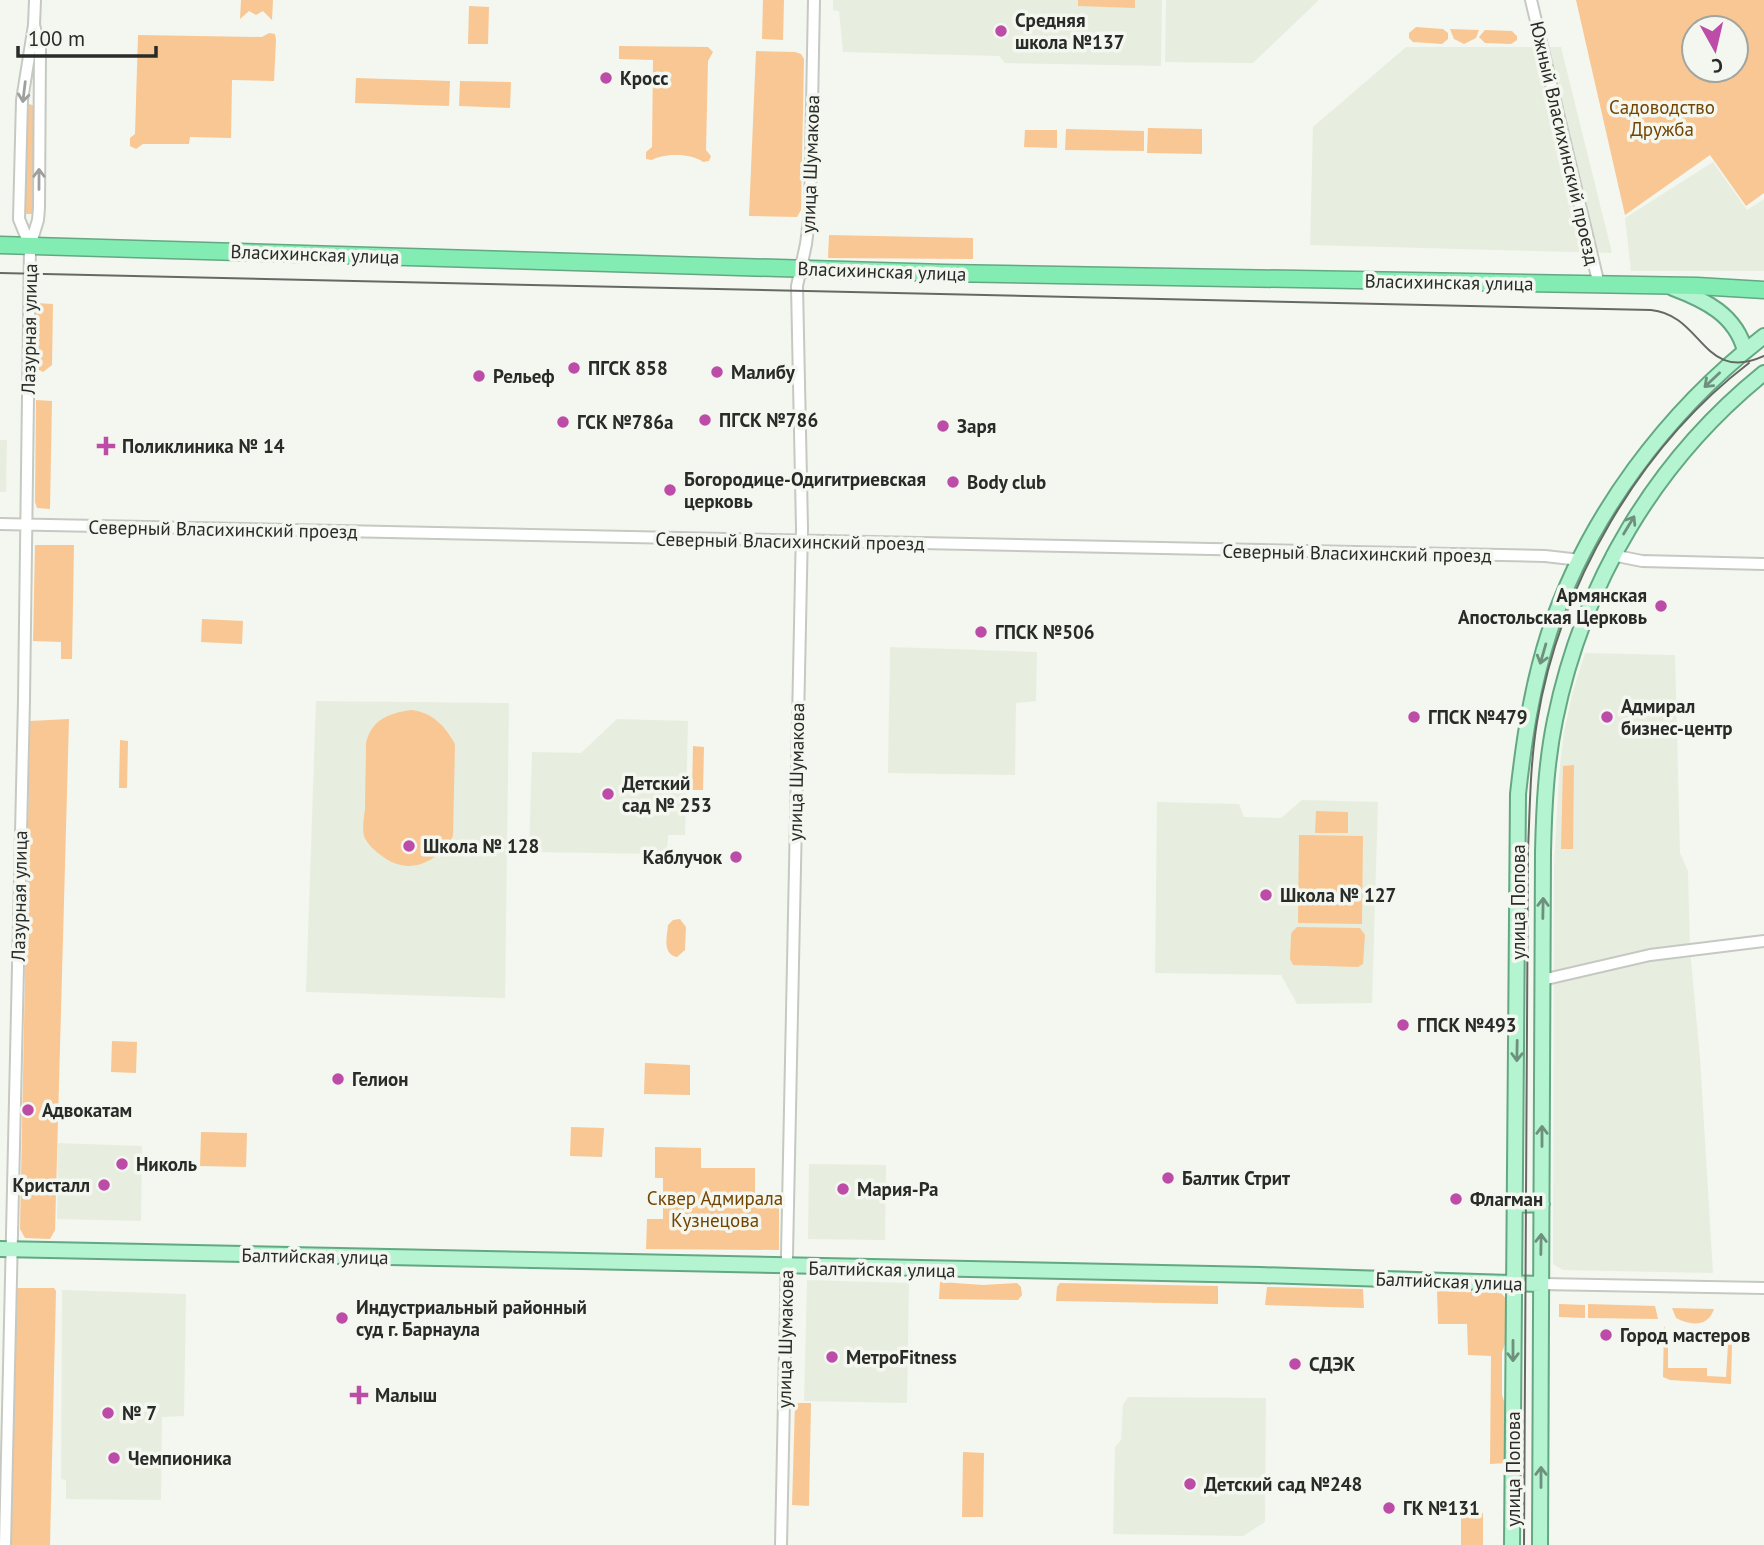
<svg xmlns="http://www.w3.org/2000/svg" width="1764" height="1545" font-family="'PT Sans',sans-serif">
	<rect width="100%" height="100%" fill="#f3f7ef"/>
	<path fill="#e7eedf" d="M833 0H1162L1161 66 1005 63 999 56 843 52 839 11 833 10Z
		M1166 0H1319L1253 63 1165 62Z
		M1406 47H1561L1612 253 1310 245 1313 127Z
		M1713 162 1747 210 1764 199V271H1631L1625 218Z
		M0 440H7L6 492H0Z
		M890 647 1037 652 1036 701 1016 703 1015 775 888 773Z
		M1585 653 1675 655 1680 853 1688 871 1690 949 1700 1058 1713 1273 1563 1270 1553 1264 1554 865 1559 775 1564 732 1573 691Z
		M316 701 509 703 505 998 306 992Z
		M617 719 688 721 685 835H668L667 854 529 852 532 752 581 753Z
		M1302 800 1378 802 1372 1003 1297 1004 1281 975 1155 973 1157 802 1239 804 1244 817 1281 818Z
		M58 1143 142 1146 141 1221 57 1219Z
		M809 1164 886 1165 885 1240 808 1239Z
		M807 1280 909 1283 907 1403 804 1401Z
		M62 1290 186 1294 184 1416 162 1417 161 1500 66 1499V1480L61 1479Z
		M1128 1397 1266 1398 1265 1522 1243 1536 1113 1534 1115 1447 1121 1440 1123 1405Z"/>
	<path fill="#f9c793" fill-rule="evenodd" d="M241 0H273L272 20 263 11 256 15 249 11 240 19Z
		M763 0H784L783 40 762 39Z
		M1078 0H1135V8L1078 6Z
		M1576 0H1764V193L1746 206 1710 155 1625 215ZM1694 28H1736V70H1694Z
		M469 6 489 7 488 44H468Z
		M1416 27 1443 29 1448 33V39L1442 44 1413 42 1409 38V33Z
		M1450 29 1479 30 1476 38 1464 44 1454 39Z
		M1485 30 1512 31 1517 36V40L1511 44 1485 43 1479 37Z
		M269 33 275 34 276 40 274 81 232 80 231 138 190 137 189 144H143L136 149 130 146V138L135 134 138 35 262 37Z
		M619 46 708 47 713 52 708 61 706 150 711 156 709 161 703 162C692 153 664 153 652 160L646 159V152L652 147 653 60 619 59Z
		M756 51 795 52 801 54 804 59 801 210 797 217 749 216Z
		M356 78 450 81 449 106 355 103Z
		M460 81 511 82 510 108 459 106Z
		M29 104 35 106 34 214H24L26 107Z
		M1148 128 1202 129V154L1147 153Z
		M1066 129 1144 131V151L1065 150Z
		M1025 130H1057V148L1024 147Z
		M829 235 973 238V259L828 258Z
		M36 303 53 304 52 365 43 372 35 368Z
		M36 400 52 401 50 509 37 508 35 502Z
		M35 545H74L72 659H61V642L33 641Z
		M202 619 243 621 242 644 201 642Z
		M412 710C433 713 445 726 455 744L453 836C438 862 409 877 382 856 375 851 367 844 364 836 362 828 364 817 365 809 365 787 366 765 366 743 372 719 389 713 412 710Z
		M69 719 55 1230 50 1239 25 1238 20 1229 30 721Z
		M120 740 128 741 127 788H119Z
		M693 746 704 747 703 790H692Z
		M1574 765 1573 849H1561L1563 766Z
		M1316 811 1348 812V833H1315Z
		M1299 835 1363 836 1362 924 1298 923Z
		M680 919 686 927 685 950 677 957C662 954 667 937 668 925L673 920Z
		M1297 927 1360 928 1365 935 1363 964 1358 967 1293 965 1290 959 1291 935 1292 932Z
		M112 1041 137 1042 136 1073 111 1072Z
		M645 1063 690 1065V1095L644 1094Z
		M571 1127 604 1128 602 1157 570 1156Z
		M201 1132 247 1133 246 1167 200 1166Z
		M655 1147 701 1148V1168H755V1200H779V1250L646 1249 647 1219H663V1178H655Z
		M940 1282 983 1285 1017 1283 1021 1287 1022 1295 1018 1300 939 1299Z
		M1060 1283 1218 1286V1304L1056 1301 1057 1287Z
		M1267 1287 1363 1289 1364 1308 1265 1305Z
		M17 1288H54L56 1291 50 1545H11Z
		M1437 1291 1500 1292 1509 1302V1333L1502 1352V1395L1509 1415 1507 1463 1490 1464 1491 1356 1468 1355 1467 1324H1438Z
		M1559 1304 1585 1305V1318L1559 1317Z
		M1588 1304 1655 1306 1658 1319 1588 1318Z
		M1672 1308 1714 1309C1708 1327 1691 1326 1676 1318Z
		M1664 1326 1668 1336V1368H1707V1376L1726 1377 1728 1344 1732 1345 1731 1384 1670 1380 1663 1377Z
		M795 1403H811L809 1506 792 1505Z
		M963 1452 984 1453 983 1517H962Z
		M1461 1513H1483V1545H1461Z"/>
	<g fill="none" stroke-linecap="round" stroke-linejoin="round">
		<g stroke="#c5c9c2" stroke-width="14">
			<path id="minor" d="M1531 0 1599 285
				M30 246 19 219 22 100 34 25 35 0
				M0 524 1545 556 1580 560
				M1612 555 1642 561 1764 564
				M1542 980 1650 955 1764 941
				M1541 1284 1764 1288
				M5 1545 24 700 30 246 38 220 39 208 40 49 34 25
				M781 1545 802 528 797 286 806 244 810 212 814 0"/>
		</g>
		<g stroke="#63a882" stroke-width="18">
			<path id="major" d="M1673 288C1705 300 1736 315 1745 351
				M1514 1205 1542 1204
				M0 1249 1260 1275 1541 1284
				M1512 1545 1518 794C1524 739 1532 686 1549 633 1588 516 1667 411 1764 336
				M1540 1545 1543 852C1544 808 1546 764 1555 720 1583 583 1655 461 1764 373"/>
		</g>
		<g stroke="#63a882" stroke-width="19">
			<path id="highway" d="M0 245 945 273 1697 286 1764 290"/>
		</g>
		<use href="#minor" stroke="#fff" stroke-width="10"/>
		<use href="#major" stroke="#b4f4d1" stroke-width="14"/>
		<use href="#highway" stroke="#82ecb3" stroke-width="16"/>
		<path stroke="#666864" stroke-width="2" d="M0 273 1651 310C1703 315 1703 384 1764 356
			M1524 1545 1528 850C1530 807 1530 765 1537 722 1559 586 1639 447 1749 363"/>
	</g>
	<defs><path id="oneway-shaft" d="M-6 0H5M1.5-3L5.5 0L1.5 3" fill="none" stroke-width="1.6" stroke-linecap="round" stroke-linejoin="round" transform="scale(1.75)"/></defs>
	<g stroke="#9fa09e">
		<use href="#oneway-shaft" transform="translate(24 92) rotate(97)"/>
		<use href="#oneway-shaft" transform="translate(39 179) rotate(-90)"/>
	</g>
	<g stroke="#6e907c">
		<use href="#oneway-shaft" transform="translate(1712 380) rotate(137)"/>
		<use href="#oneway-shaft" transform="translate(1629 525) rotate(-59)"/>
		<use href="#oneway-shaft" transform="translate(1543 654) rotate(106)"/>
		<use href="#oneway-shaft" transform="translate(1543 908) rotate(-89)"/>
		<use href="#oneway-shaft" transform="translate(1517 1051) rotate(91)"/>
		<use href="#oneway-shaft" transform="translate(1542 1136) rotate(-90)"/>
		<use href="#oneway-shaft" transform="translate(1541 1244) rotate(-89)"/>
		<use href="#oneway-shaft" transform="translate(1513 1351) rotate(90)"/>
		<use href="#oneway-shaft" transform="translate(1541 1477) rotate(-90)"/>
	</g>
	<g fill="#bd4ca8" stroke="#f3f7ef" stroke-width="2.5">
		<circle cx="1001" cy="31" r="7"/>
		<circle cx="606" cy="78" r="7"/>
		<circle cx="574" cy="368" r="7"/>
		<circle cx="717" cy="372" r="7"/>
		<circle cx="479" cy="376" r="7"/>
		<circle cx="705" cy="420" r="7"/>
		<circle cx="563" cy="422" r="7"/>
		<circle cx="943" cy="426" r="7"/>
		<path d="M102.5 435.5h7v7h7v7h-7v7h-7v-7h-7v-7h7z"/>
		<circle cx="953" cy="482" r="7"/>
		<circle cx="670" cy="490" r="7"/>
		<circle cx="1661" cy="606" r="7"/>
		<circle cx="981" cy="632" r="7"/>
		<circle cx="1414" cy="717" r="7"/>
		<circle cx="1607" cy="717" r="7"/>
		<circle cx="608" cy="794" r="7"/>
		<circle cx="409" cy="846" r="7"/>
		<circle cx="736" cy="857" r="7"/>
		<circle cx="1266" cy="895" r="7"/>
		<circle cx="1403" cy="1025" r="7"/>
		<circle cx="338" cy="1079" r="7"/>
		<circle cx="28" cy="1110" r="7"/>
		<circle cx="122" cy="1164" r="7"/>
		<circle cx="1168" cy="1178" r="7"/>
		<circle cx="104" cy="1185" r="7"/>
		<circle cx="843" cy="1189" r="7"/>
		<circle cx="1456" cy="1199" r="7"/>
		<circle cx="342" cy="1318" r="7"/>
		<circle cx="1606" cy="1335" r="7"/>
		<circle cx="832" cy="1357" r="7"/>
		<circle cx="1295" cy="1364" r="7"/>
		<path d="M355.5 1384.5h7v7h7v7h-7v7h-7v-7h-7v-7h7z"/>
		<circle cx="108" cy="1413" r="7"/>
		<circle cx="114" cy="1458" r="7"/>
		<circle cx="1190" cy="1484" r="7"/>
		<circle cx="1389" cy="1508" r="7"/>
	</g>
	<g text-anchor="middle" stroke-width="7" stroke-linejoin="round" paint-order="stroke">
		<g font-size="19" font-weight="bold" fill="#292b28" stroke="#f3f7ef" text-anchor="start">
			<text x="1015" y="27">Средняя<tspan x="1015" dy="22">школа №137</tspan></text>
			<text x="620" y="85">Кросс</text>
			<text x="588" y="375">ПГСК 858</text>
			<text x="731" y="379">Малибу</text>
			<text x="493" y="383">Рельеф</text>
			<text x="719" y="427">ПГСК №786</text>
			<text x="577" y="429">ГСК №786а</text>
			<text x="957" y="433">Заря</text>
			<text x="122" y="453">Поликлиника № 14</text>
			<text x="684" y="486">Богородице-Одигитриевская<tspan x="684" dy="22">церковь</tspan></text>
			<text x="967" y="489">Body club</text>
			<text x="1647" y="602" text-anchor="end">Армянская<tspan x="1647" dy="22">Апостольская Церковь</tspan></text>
			<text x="995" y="639">ГПСК №506</text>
			<text x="1621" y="713">Адмирал<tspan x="1621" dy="22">бизнес-центр</tspan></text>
			<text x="1428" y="724">ГПСК №479</text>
			<text x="622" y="790">Детский<tspan x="622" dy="22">сад № 253</tspan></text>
			<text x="423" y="853">Школа № 128</text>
			<text x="722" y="864" text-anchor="end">Каблучок</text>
			<text x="1280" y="902">Школа № 127</text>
			<text x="1417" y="1032">ГПСК №493</text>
			<text x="352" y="1086">Гелион</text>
			<text x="42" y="1117">Адвокатам</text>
			<text x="136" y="1171">Николь</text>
			<text x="1182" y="1185">Балтик Стрит</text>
			<text x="90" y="1192" text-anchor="end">Кристалл</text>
			<text x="857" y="1196">Мария-Ра</text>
			<text x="1470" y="1206">Флагман</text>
			<text x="356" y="1314">Индустриальный районный<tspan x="356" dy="22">суд г. Барнаула</tspan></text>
			<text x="1620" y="1342">Город мастеров</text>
			<text x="846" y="1364">МетроFitness</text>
			<text x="1309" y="1371">СДЭК</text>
			<text x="375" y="1402">Малыш</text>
			<text x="122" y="1420">№ 7</text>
			<text x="128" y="1465">Чемпионика</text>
			<text x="1204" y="1491">Детский сад №248</text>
			<text x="1403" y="1515">ГК №131</text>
		</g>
		<g font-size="19" fill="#734401" stroke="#f3f7ef">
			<text x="1662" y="114">Садоводство<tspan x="1662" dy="22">Дружба</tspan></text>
			<text x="715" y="1205">Сквер Адмирала<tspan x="715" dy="22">Кузнецова</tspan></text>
		</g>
		<g font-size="19" fill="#292b28" stroke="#f3f7ef">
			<text transform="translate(1565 143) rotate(77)" y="7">Южный Власихинский проезд</text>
			<text transform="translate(810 164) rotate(-88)" y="7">улица Шумакова</text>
			<text transform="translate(315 254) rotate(2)" y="7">Власихинская улица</text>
			<text transform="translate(882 271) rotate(2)" y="7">Власихинская улица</text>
			<text transform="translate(1449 282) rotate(1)" y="7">Власихинская улица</text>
			<text transform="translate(29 329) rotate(-89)" y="7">Лазурная улица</text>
			<text transform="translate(223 529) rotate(1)" y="7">Северный Власихинский проезд</text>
			<text transform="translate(790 541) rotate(1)" y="7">Северный Власихинский проезд</text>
			<text transform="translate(1357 553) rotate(1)" y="7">Северный Власихинский проезд</text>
			<text transform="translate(796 772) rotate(-89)" y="7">улица Шумакова</text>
			<text transform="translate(19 896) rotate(-89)" y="7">Лазурная улица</text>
			<text transform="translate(1518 902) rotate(-90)" y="7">улица Попова</text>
			<text transform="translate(315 1256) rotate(1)" y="7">Балтийская улица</text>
			<text transform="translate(882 1269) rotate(1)" y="7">Балтийская улица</text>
			<text transform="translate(1449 1281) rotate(2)" y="7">Балтийская улица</text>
			<text transform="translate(785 1339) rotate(-89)" y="7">улица Шумакова</text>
			<text transform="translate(1513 1469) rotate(-90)" y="7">улица Попова</text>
		</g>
	</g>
	<g transform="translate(1715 49) rotate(172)"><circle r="33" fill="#f3f7ef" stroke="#a2a59f" stroke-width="2"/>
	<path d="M0-5L12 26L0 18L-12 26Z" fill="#bd4ca8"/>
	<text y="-10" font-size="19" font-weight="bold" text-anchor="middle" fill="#292b28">С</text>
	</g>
	<path d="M18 46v10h138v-10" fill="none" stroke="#292b28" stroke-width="3.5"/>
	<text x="28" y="46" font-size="21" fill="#292b28" stroke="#f3f7ef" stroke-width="5" paint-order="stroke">100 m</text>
</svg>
